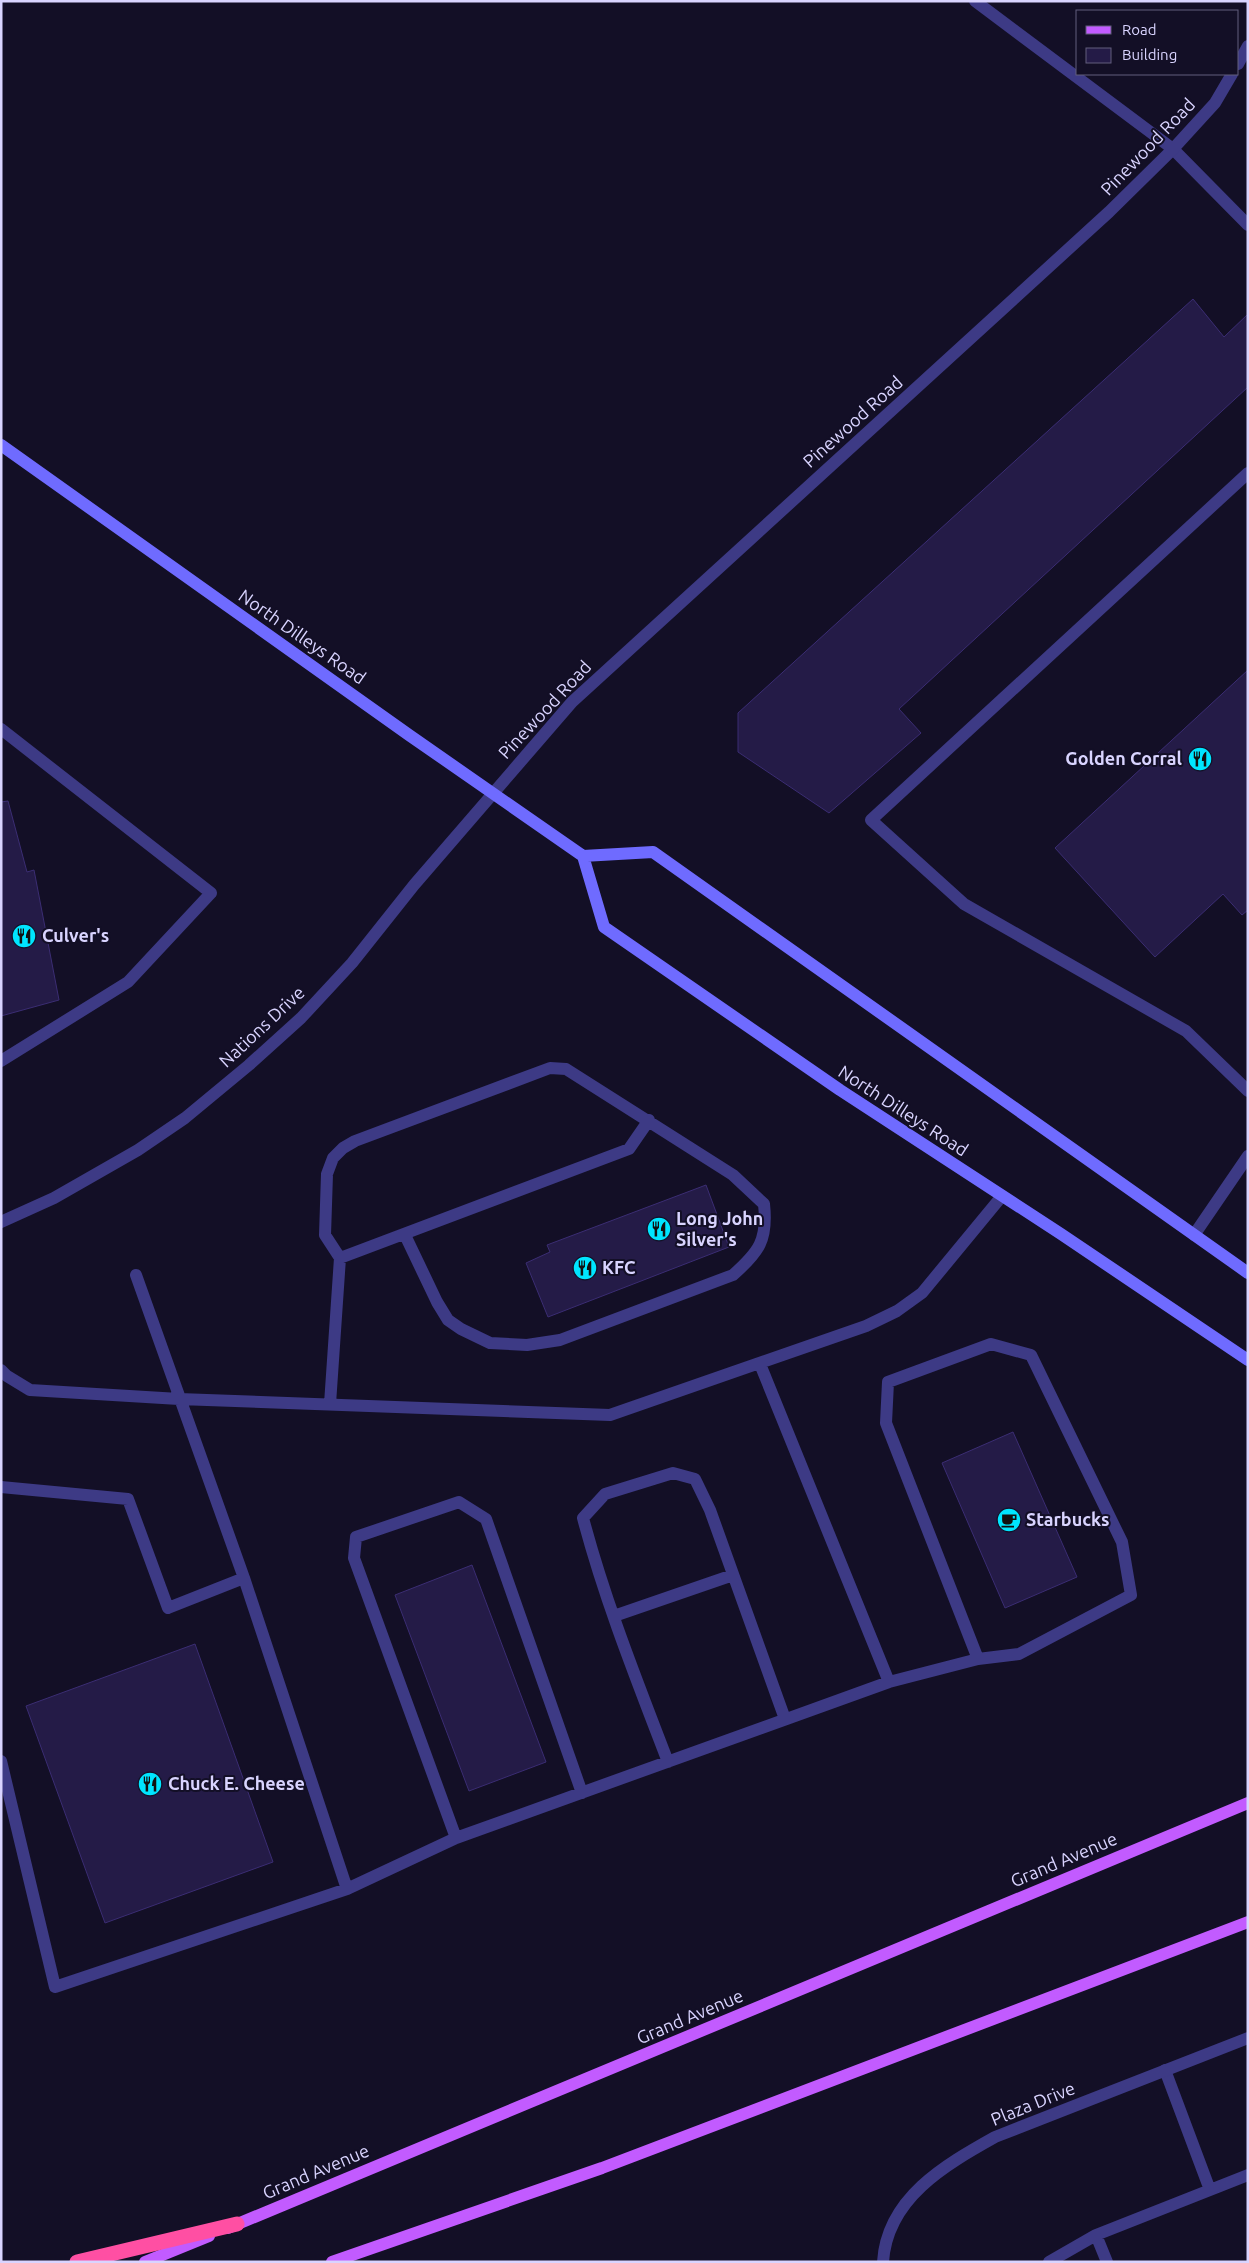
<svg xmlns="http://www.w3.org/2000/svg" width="1249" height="2263" font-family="Ubuntu,sans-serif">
	<rect width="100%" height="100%" fill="#130f26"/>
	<path fill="#241b47" stroke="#3b2d73" d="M1193 299 1224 337 1248 314V387L899 709 921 733 829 813 738 752V713Z
		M1248 670V910L1242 915 1223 894 1155 957 1055 848Z
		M8 801 27 872 34 870 59 1000 1 1016V802Z
		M706 1185 729 1247 548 1317 526 1263 550 1252 547 1245Z
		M1013 1432 1077 1577 1005 1608 942 1463Z
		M472 1565 546 1762 469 1791 395 1595Z
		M195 1644 273 1862 105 1923 26 1706Z"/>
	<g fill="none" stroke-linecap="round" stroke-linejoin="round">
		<path stroke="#3d3a85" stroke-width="12" d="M1173 149 1248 225
			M1248 473 871 820 964 904 1186 1031 1248 1091
			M1 729 211 893 128 982 1 1061
			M1194 1235 1248 1156
			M340 1258 629 1149 649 1120
			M136 1275 244 1578 347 1889
			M760 1364 889 1682
			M1 1370 7 1376 30 1390 179 1399 610 1415 866 1326 897 1311 922 1293 1002 1196
			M330 1404 340 1258 325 1235 327 1174 333 1158 343 1148 355 1141 550 1068 566 1069 733 1175 764 1204C768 1240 759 1252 733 1275L560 1340 527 1345 490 1343 461 1329 448 1320 437 1302 405 1235
			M1 1487 128 1499 168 1608 244 1578
			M614 1616 733 1575
			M1 1761 55 1987 347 1889 456 1838 889 1682 978 1659 1019 1654 1131 1595 1122 1542 1031 1355 991 1344 888 1382 886 1423 978 1659
			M668 1762C637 1681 605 1601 583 1518L605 1494 673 1473 695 1479 710 1510 785 1719
			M456 1838 354 1558 356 1537 459 1502 486 1519 582 1793
			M1165 2070 1210 2190
			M1096 2235 1107 2262
			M1049 2262 1096 2235 1248 2175"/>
		<path stroke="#3d3a85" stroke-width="12" d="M975 1 1173 149
			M1238 64 1248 46
			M1 1222 54 1198 138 1150 185 1118 249 1065 301 1018 352 963 414 885 572 702 1109 212 1173 149 1215 103 1232 74
			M883 2262C887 2198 945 2165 995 2137L1248 2038"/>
		<path stroke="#6f6bff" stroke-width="12" d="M1 445 409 735 583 856 653 852 1248 1273
			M583 856 604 927 840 1090 1061 1234 1248 1360"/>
		<path stroke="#c25bff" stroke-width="12" d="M228 2228 1248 1803
			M145 2262 209 2236
			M332 2262 602 2168 1248 1922"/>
		<path stroke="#ff4fa3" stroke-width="15" d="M77 2262 237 2224"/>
	</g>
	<defs>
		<g id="restaurant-disc" transform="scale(1.25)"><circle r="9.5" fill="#00e5ff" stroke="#130f26"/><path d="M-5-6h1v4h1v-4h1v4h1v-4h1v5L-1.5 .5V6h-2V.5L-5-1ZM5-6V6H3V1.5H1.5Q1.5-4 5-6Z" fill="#111"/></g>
		<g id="cafe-disc" transform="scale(1.25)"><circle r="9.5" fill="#00e5ff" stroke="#130f26"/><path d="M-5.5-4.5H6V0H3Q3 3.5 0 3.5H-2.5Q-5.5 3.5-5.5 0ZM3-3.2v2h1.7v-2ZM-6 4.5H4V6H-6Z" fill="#111"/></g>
	</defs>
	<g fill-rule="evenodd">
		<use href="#restaurant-disc" x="1200" y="759"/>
		<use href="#restaurant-disc" x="24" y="936"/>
		<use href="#restaurant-disc" x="659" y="1229"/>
		<use href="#restaurant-disc" x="585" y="1268"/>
		<use href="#cafe-disc" x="1009" y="1520"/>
		<use href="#restaurant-disc" x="150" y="1784"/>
	</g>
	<g text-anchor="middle" stroke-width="4" stroke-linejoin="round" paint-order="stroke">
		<g font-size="18" fill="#d9d4ff" stroke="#130f26">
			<text transform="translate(1148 147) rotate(-46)" y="6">Pinewood Road</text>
			<text transform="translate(853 422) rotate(-42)" y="6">Pinewood Road</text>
			<text transform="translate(302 637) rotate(35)" y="6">North Dilleys Road</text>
			<text transform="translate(545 710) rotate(-47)" y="6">Pinewood Road</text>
			<text transform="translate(262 1027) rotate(-43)" y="6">Nations Drive</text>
			<text transform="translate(903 1111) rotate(33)" y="6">North Dilleys Road</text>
			<text transform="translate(1064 1860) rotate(-23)" y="6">Grand Avenue</text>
			<text transform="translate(690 2017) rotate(-23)" y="6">Grand Avenue</text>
			<text transform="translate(1033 2104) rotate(-22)" y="6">Plaza Drive</text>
			<text transform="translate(316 2172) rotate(-23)" y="6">Grand Avenue</text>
		</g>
		<g font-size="18" font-weight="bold" fill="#d9d4ff" stroke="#130f26" text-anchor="start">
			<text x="1182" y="765" text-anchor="end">Golden Corral</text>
			<text x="42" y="942">Culver's</text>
			<text x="676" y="1225">Long John<tspan x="676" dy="21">Silver's</tspan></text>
			<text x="602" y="1274">KFC</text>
			<text x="1026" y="1526">Starbucks</text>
			<text x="168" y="1790">Chuck E. Cheese</text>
		</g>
	</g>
	<rect width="1249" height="2263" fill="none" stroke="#d9d4ff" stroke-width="5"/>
	<rect x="1076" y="10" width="162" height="65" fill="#130f26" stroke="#625e7d"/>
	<rect x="1086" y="26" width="25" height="8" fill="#c25bff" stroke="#625e7d"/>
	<text x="1122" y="35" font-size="15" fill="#d9d4ff">Road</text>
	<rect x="1086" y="48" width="25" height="15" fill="#241b47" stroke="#625e7d"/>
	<text x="1122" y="60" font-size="15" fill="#d9d4ff">Building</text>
</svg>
